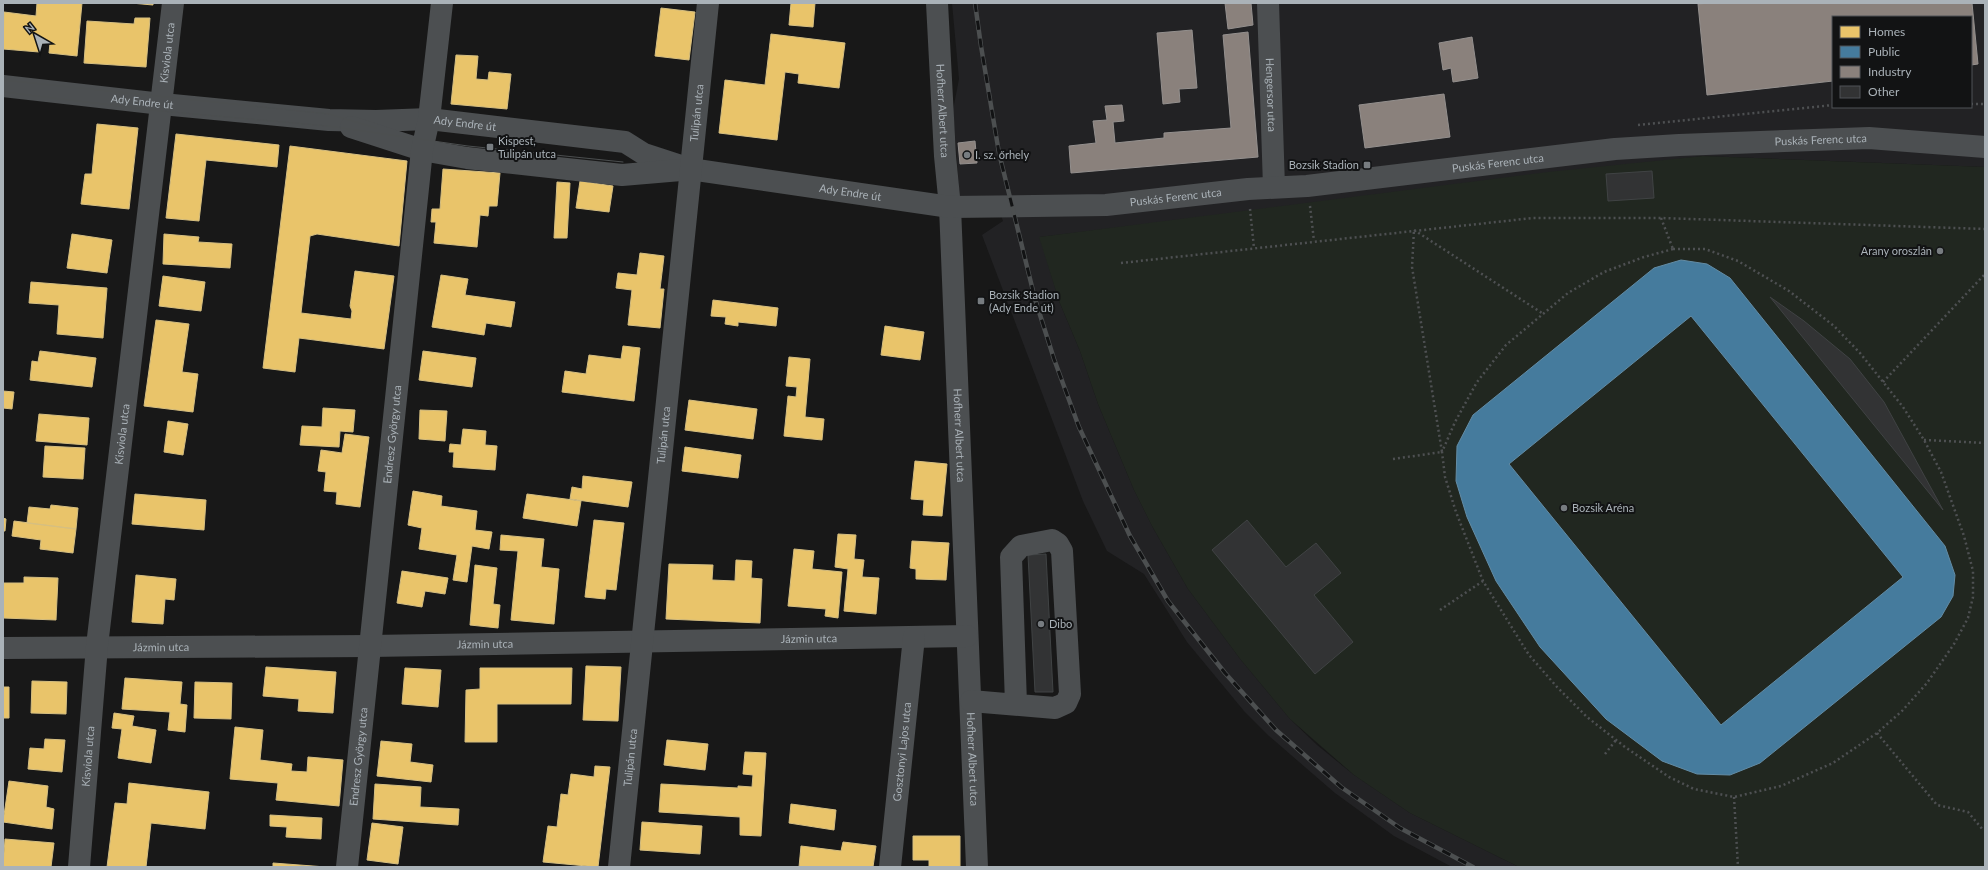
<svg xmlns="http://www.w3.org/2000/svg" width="1988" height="870" font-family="Lato,sans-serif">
	<rect width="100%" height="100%" fill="#181818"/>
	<path fill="#222224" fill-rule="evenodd" d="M952 3H1985V167L1703 156 1040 237 1059 301 1080 351 1098 404 1134 490 1152 526 1188 589 1241 660 1290 719 1317 745 1354 775 1410 813 1519 867H1452L1394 836 1335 793 1269 736 1244 711 1187 642 1144 574 1107 551 1083 501 982 235 1003 221 997 204 960 201 953 110 959 79ZM1833 17H1971V107H1833Z"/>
	<path fill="#212720" d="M1703 156 1985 167V867H1519L1410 813 1354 775 1290 719 1241 660 1188 589 1152 526 1134 490 1098 404 1080 351 1059 301 1039 237 1548 172Z"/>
	<path fill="#e9c46a" stroke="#d6bf81" d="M37 3H82L77 56 49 53 50 43 40 42 39 52 3 49 4 12 36 16Z
		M131 3H153V5Z
		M791 3H815L813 27 789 25Z
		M661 8 695 12 689 60 655 56Z
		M135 18H150L146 67 84 63 87 21 134 24Z
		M771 34 845 43 839 88 798 83 799 74 785 72 777 140 719 133 725 80 765 85Z
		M456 55 478 56 476 79 488 80 489 72 511 74 507 109 451 104Z
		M97 124 138 128 129 209 81 204 85 174H92Z
		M176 134 279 145 277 167 206 160 199 221 166 218Z
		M290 146 407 161 399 246 317 234 310 236 301 313 351 319 352 311 350 306 355 271 394 276 384 349 299 338 295 372 263 368Z
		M443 169 500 173 497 206H489L488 216 480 215 477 247 434 243 436 222H431L432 209H440Z
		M580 181 613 186 609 212 576 208Z
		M557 182 570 183 567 238H554Z
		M72 234 112 240 107 273 67 268Z
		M164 234 199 237 198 242 232 244 230 268 163 264Z
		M640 253 664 256 660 289H664L660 328 628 325 632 290 616 288 618 273 637 275Z
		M441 275 468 279 465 295 515 302 511 327 486 323 484 335 432 327Z
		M163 276 205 282 201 311 159 306Z
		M31 282 107 288 103 338 57 334 59 305 29 303Z
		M713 300 778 308 776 326 738 322V326L725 324 726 317 711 316Z
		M156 320 189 324 182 372 198 374 193 412 144 406Z
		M885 326 924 332 920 360 881 355Z
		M623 346 640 348 634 401 562 392 565 371 586 374 589 355 621 359Z
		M40 351 96 358 92 387 30 380 32 361 38 362Z
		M423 351 476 358 472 387 419 380Z
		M789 357 810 359 805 417 824 419 822 440 784 436 788 396 796 397 797 387 786 386Z
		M3 391 14 392 12 409 3 408Z
		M689 400 757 409 753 439 685 430Z
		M323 408 355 410 353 432 340 431 339 447 300 445 302 426 322 427Z
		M420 410 447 411 445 441 419 439Z
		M39 414 89 418 87 445 36 441Z
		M168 421 188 424 183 455 164 452Z
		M463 429 486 431 485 445 497 446 495 470 453 467 454 452H449L450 444 461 445Z
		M345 434 369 437 360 507 336 504 337 492 324 491 326 472 318 471 321 450 342 453Z
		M45 446 85 448 83 479 43 477Z
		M685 447 741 455 738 478 682 471Z
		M915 461 947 464 942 516 923 515 924 500 911 499Z
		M583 476 632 482 628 507 570 499 572 487 582 489Z
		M413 491 442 496 441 506 477 511 475 530 492 532 489 549 472 546 467 582 453 580 457 555 419 549 422 528 408 525Z
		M135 494 206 500 204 530 132 524Z
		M527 494 581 501 577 526 523 518Z
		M51 505 78 508 76 529 27 523 29 507 50 509Z
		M3 518 6 519 5 531H3Z
		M594 520 624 523 616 590 606 589 605 599 585 597Z
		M14 521 76 529 73 553 40 549 41 540 12 536Z
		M838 534 856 535 854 559 864 560 862 577 879 578 876 614 844 611 848 569 835 567Z
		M501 535 544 539 541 567 559 569 554 624 511 620 518 551 500 550Z
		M912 541 949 543 946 580 916 579V569L910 568Z
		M794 549 814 551 812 569 842 572 838 618 825 616 826 609 788 606Z
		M736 560 752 561 751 578 762 579 760 623 666 619 669 564 713 565 712 580 735 581Z
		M475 565 497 568 493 604 500 605 498 628 470 625Z
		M402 571 448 578 445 594 425 591 422 607 397 603Z
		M136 575 176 579 174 600 165 599 163 624 132 622Z
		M24 577 58 578 56 620 3 618V583H24Z
		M586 666 621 667 618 721 583 720Z
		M266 667 336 672 333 713 298 711 299 699 263 696Z
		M405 668 441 670 438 707 402 704Z
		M480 668H572L571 704H497V742H465L466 690 480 689Z
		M125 678 182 682 180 704 187 705 185 732 168 730 170 712 122 709Z
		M32 681 67 682 66 714 31 713Z
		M195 682 232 683 231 719 194 718Z
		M3 687H9V718H3Z
		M114 713 134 716 132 726 156 730 151 763 118 758 122 729 112 728Z
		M235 727 263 730 260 760 292 764 291 771 307 772 308 757 343 760 339 806 276 800 278 783 230 779Z
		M45 739 65 740 62 772 28 769 30 748 44 749Z
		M667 740 708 744 705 770 664 765Z
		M381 741 412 744 410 762 433 765 431 782 377 776Z
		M745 752 766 753 761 836 740 835V817L659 812 661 784 738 788V786L752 787 753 775 743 774Z
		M595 766 610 767 598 867 543 862 548 826 557 827 561 794 568 795 571 774 594 777Z
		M9 781 48 786 46 807 54 809 52 829 3 822Z
		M129 783 209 792 205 829 151 823 146 867H107L115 803 127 804Z
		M375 784 421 787 420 807 459 809 458 825 373 819Z
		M791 804 836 810 834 830 789 823Z
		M270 815 322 818 321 839 286 837 287 827 270 826Z
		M642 822 702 826 700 854 640 850Z
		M372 823 403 827 398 864 367 860Z
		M913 836H960V867H929V860H913Z
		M5 839 54 843 51 867H3Z
		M843 842 876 846 873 867H799L801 846 841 851Z
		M273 863 326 867H273Z"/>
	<path fill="#457b9d" stroke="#638ca5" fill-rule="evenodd" d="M1681 260 1707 264 1730 278 1945 546 1955 575 1953 596 1941 617 1760 763 1730 775 1697 774 1662 761 1606 719 1540 647 1496 581 1467 517 1456 481 1457 446 1473 415 1654 268ZM1691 316 1903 577 1721 725 1509 464Z"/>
	<path fill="#8a817c" stroke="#94908e" d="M1225 3H1251L1253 25 1228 29Z
		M1711 3H1972L1978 64 1971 65V17H1833V81L1707 95 1698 4Z
		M1192 30 1197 88 1179 89 1180 102 1163 104 1157 33Z
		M1248 32 1258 157 1071 173 1069 146 1096 143 1093 121 1107 120 1105 106 1122 105 1124 121 1113 122 1115 143 1164 138V133L1231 128 1223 35Z
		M1472 37 1478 78 1453 82 1451 68 1443 70 1439 43Z
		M1444 94 1450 137 1365 148 1359 105Z
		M975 141 977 163 960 164 958 143Z"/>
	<path fill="#323334" stroke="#404344" d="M1652 171 1654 198 1608 201 1606 174Z
		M1770 297 1804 321 1850 359 1884 402 1943 510Z
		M1247 520 1286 567 1316 543 1341 573 1314 595 1353 642 1315 674 1212 550Z
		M1046 554 1053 692H1035L1028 555Z"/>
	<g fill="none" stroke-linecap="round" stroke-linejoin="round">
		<path stroke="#4e5052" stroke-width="2.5" stroke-dasharray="2 3" stroke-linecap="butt" d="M1971 104H1985
			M1638 125 1833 105
			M1310 206 1314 241
			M1250 209 1254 248
			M1661 218 1673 249
			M1414 230 1542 313
			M1673 249H1705L1738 261 1789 291 1834 326 1860 353 1903 407 1924 440 1941 472 1964 536 1973 571V597L1968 618 1954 644 1927 683 1902 711 1877 733 1833 763 1781 786 1734 797 1694 789 1669 777 1625 747 1587 717 1557 687 1529 655 1483 581 1456 512 1445 477 1442 452 1455 422 1477 382 1506 345 1568 293 1604 272 1644 257Z
			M1121 263 1533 218H1661L1985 229
			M1883 382 1985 274
			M1924 440 1985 443
			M1393 459 1442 452 1412 267 1414 230
			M1440 610 1483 581
			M1877 733 1937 805 1968 812 1983 830
			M1605 754 1616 740
			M1734 797 1738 867"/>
		<g stroke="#4c4f51" stroke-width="22">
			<path id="s1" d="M937 3 945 156 950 207 977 867"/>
			<path id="s2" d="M1268 3 1274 187"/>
			<path id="s3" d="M3 86 162 104 329 120 376 121 429 119 625 142 644 154 690 169 950 207 1106 205 1248 189 1307 186 1615 149 1679 145 1869 138 1985 147"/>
			<path d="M351 127 422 150 467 158 622 175 681 170"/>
			<path id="s4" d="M3 648 370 646 967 636"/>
			<path d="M971 701 1055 708 1066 703 1070 694 1062 551 1058 544 1052 540 1021 546 1011 557 1016 704"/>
			<path id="s5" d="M79 867 97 646 173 3"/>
			<path id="s6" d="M347 867 422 150 429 119 442 3"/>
			<path id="s7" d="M619 867 708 3"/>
			<path id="s8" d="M890 867 914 637"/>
		</g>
		<path stroke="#4c4f50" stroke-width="1" d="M3 80 329 114 376 128
			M3 92 161 111 328 126 468 146 623 162"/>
		<g stroke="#4c4f50" stroke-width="4.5">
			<path id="rail" d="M975 3 981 46 999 153 1035 299 1054 359 1079 427 1130 536 1168 601 1225 673 1276 730 1341 787 1400 828 1473 867"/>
		</g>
		<use href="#rail" stroke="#121314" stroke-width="3" stroke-dasharray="9" stroke-linecap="butt"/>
	</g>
	<g fill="#777c80" stroke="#121314" stroke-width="1.5">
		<rect x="486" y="143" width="8" height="8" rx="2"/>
		<circle cx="967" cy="155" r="4"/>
		<rect x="1363" y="161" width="8" height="8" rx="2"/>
		<circle cx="1940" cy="251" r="4"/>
		<rect x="977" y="297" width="8" height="8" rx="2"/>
		<circle cx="1564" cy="508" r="4"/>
		<circle cx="1041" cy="624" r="4"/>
	</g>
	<g text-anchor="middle" stroke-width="4" stroke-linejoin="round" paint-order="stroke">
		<g font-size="11" fill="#aab2b8" stroke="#121314">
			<text dy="4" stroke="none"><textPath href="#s5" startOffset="819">Kisviola utca</textPath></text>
			<text dy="4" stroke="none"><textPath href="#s2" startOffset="92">Hengersor utca</textPath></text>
			<text dy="4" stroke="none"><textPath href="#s3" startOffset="140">Ady Endre út</textPath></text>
			<text dy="4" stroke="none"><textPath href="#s1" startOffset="108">Hofherr Albert utca</textPath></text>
			<text dy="4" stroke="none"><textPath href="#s7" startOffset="758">Tulipán utca</textPath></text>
			<text dy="4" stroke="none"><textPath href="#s3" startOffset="464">Ady Endre út</textPath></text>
			<text dy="4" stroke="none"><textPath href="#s3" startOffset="1833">Puskás Ferenc utca</textPath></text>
			<text dy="4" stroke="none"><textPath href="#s3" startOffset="1509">Puskás Ferenc utca</textPath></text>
			<text dy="4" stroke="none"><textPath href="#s3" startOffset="858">Ady Endre út</textPath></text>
			<text dy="4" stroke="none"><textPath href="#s3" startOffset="1185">Puskás Ferenc utca</textPath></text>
			<text dy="4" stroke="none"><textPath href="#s5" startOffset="435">Kisviola utca</textPath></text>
			<text dy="4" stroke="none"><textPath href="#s6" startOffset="435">Endresz György utca</textPath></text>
			<text dy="4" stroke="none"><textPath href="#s7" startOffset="434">Tulipán utca</textPath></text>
			<text dy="4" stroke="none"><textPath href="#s1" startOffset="433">Hofherr Albert utca</textPath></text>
			<text dy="4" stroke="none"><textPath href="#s4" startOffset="806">Jázmin utca</textPath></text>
			<text dy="4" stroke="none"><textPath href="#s4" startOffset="482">Jázmin utca</textPath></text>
			<text dy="4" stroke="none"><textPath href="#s4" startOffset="158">Jázmin utca</textPath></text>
			<text dy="4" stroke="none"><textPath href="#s8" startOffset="116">Gosztonyi Lajos utca</textPath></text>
			<text dy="4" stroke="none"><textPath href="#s5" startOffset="111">Kisviola utca</textPath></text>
			<text dy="4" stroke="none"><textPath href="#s6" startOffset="111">Endresz György utca</textPath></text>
			<text dy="4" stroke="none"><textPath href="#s7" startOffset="110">Tulipán utca</textPath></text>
			<text dy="4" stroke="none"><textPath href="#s1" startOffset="757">Hofherr Albert utca</textPath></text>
		</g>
		<g font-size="11" fill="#aab2b8" stroke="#121314" text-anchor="start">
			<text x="498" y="145">Kispest,<tspan x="498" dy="13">Tulipán utca</tspan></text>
			<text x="975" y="159">I. sz. őrhely</text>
			<text x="1359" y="169" text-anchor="end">Bozsik Stadion</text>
			<text x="1932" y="255" text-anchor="end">Arany oroszlán</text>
			<text x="989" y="299">Bozsik Stadion<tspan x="989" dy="13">(Ady Ende út)</tspan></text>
			<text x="1572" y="512">Bozsik Aréna</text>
			<text x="1049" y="628">Dibo</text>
		</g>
	</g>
	<rect width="1988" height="870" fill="none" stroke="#aab2b8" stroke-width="8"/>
	<rect x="1832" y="16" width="140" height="92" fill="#121314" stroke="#4f5356"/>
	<rect x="1840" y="26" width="20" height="12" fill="#e9c46a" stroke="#4f5356"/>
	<text x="1868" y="36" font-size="12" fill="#aab2b8">Homes</text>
	<rect x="1840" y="46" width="20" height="12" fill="#457b9d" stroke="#4f5356"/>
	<text x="1868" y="56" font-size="12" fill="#aab2b8">Public</text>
	<rect x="1840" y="66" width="20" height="12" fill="#8a817c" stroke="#4f5356"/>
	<text x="1868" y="76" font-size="12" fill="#aab2b8">Industry</text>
	<rect x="1840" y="86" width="20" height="12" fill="#323334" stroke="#4f5356"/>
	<text x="1868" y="96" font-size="12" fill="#aab2b8">Other</text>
	<g transform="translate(36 36) rotate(321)" stroke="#121314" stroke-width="3" paint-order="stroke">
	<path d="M0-3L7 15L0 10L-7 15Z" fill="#aab2b8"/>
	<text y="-6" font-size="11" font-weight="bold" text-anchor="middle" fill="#aab2b8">N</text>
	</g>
</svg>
